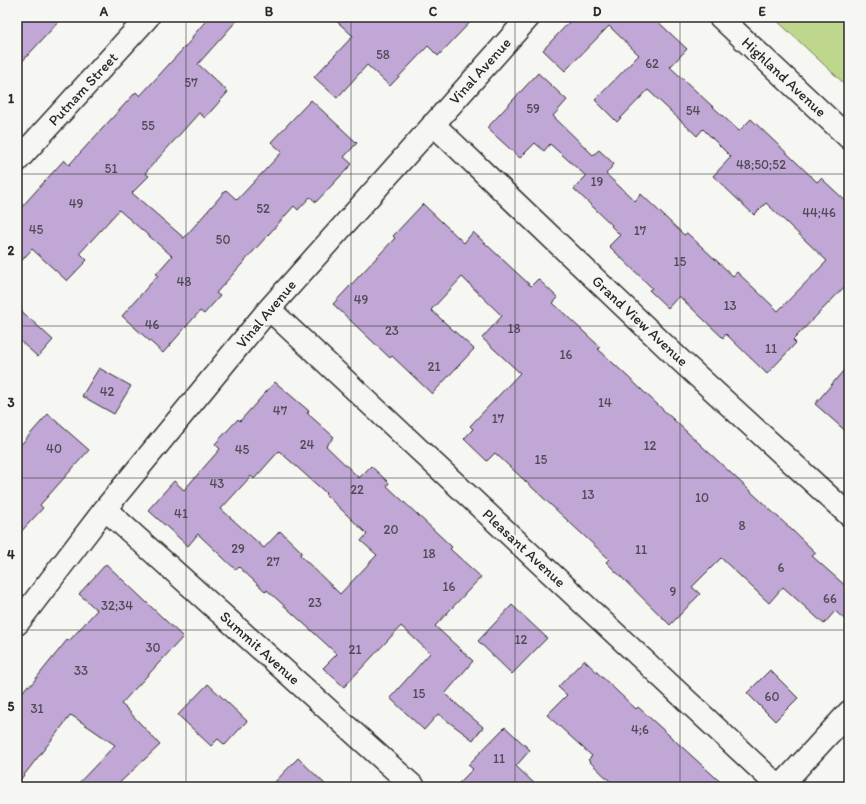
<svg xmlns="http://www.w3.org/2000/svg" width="866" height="804" font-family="Itim,sans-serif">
	<rect width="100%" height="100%" fill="#f6f6f2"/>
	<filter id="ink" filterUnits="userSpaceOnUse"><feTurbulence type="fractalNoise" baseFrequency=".025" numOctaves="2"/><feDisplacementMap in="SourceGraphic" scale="8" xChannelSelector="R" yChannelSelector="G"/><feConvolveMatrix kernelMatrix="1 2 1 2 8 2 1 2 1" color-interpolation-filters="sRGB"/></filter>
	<g filter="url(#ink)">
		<path fill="#bfd78d" stroke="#75815c" d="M773 17H849V88Z"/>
		<path fill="#c0a7d5" stroke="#2b2b2b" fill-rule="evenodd" d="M17 17H63L17 67Z
			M209 17H240L198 64 228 92 205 118 199 113 145 173 149 176 132 193 184 238 226 190 237 200 282 152 271 142 311 100 357 143 344 157 352 164 316 202 310 197 298 210 294 206 216 293 220 296 204 314 200 311 163 353 122 316 158 275 156 274 172 256 119 210 80 253 87 260 67 281 32 249 17 266V212L64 160 69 165 136 92 140 96 193 38 192 37Z
			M332 17H475L438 56 428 46 390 86 367 65 337 98 314 77 353 36Z
			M574 17H653L687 49 670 67 739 131 751 119 817 182 821 178 849 204V282L793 340 796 343 767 374 726 334 723 338 679 296 668 308 649 290 652 288 609 246 620 235 611 226 612 225 574 189 586 176 550 144 544 151 535 143 520 158 487 128 538 73 567 100 553 116 593 155 599 150 614 164 606 174 635 201 641 194 684 235 687 233 733 276 737 272 778 311 827 261 766 203 754 215 713 176 731 157 703 129 697 136 648 90 617 122 595 100 639 55 609 26 565 71 543 50Z
			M423 204 464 243 473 232 531 286 538 279 558 298 553 303 600 347 598 349 793 531 816 553 812 556 849 589V623L835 611 824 624 783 587 769 603 721 558 692 587 700 594 670 625 606 562 609 559 495 453 487 461 464 439 473 429 470 426 520 373 482 338 502 316 462 277 431 310 474 349 432 394 392 356 390 358 333 304 395 238 393 236Z
			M17 307 53 340 38 357 17 338Z
			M849 364V434L815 404Z
			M99 368 131 386 114 414 82 396Z
			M275 382 309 411 307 413 334 437 326 446 359 478 371 466 389 483 387 486 452 547 450 549 481 577 435 626 473 661 445 694 483 727 473 740 438 714 424 730 390 698 430 653 401 626 344 687 323 668 337 654 267 590 266 592 239 567 236 570 198 534 188 546 148 510 174 481 184 490 220 449 215 444 238 419 240 421ZM279 451 326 493 325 494 367 534 361 541 377 555 340 594 300 555 302 552 280 531 264 548 221 509 251 476 254 479Z
			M48 414 89 450 40 505 43 508 17 536V449Z
			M106 564 183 637 121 704 126 708 160 745 115 787H75L115 745 71 715 17 784V699L28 685 30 686 67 640 69 641 97 610 79 594Z
			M512 605 547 638 512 674 478 641Z
			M584 660 636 709 638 707 726 787H616L588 760 592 756 547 715 567 695 558 687Z
			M770 670 798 698 775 721 747 693Z
			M208 684 247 721 225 745 218 739 211 746 178 715Z
			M505 727 530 750 516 766 538 787H455L473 769 468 765Z
			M298 758 328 787H270Z"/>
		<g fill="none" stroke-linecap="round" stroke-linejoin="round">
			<g stroke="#2b2b2b" stroke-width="25">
				<path id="street" d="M433 124 680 360 849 515
					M17 161 148 17
					M269 309 779 787
					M105 509 414 787
					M17 624 105 509 269 309 529 17
					M780 787 849 712"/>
			</g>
			<g stroke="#2b2b2b" stroke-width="25">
				<path id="secondary" d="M720 17 849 138"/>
			</g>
			<use href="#street" stroke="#f6f6f2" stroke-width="22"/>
			<use href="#secondary" stroke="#f6f6f2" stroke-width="22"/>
		</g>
	</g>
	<path fill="none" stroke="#2b2b2b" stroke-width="1" stroke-opacity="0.55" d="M186 17V787M351 17V787M515 17V787M680 17V787M17 174H849M17 326H849M17 478H849M17 630H849"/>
	<g text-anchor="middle" stroke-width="4" stroke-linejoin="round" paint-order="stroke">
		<g font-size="13" fill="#504a56">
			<text x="383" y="59">58</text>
			<text x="652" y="68">62</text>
			<text x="191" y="87">57</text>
			<text x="533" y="113">59</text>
			<text x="693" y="115">54</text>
			<text x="148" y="130">55</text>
			<text x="761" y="169">48;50;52</text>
			<text x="111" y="173">51</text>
			<text x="597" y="186">19</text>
			<text x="76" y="208">49</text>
			<text x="263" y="213">52</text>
			<text x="819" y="217">44;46</text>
			<text x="36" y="234">45</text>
			<text x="640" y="235">17</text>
			<text x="223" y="244">50</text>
			<text x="680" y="266">15</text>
			<text x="184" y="286">48</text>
			<text x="361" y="304">49</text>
			<text x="730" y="310">13</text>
			<text x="152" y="329">46</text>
			<text x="514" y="333">18</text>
			<text x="392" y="335">23</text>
			<text x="771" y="353">11</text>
			<text x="566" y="359">16</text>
			<text x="434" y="371">21</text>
			<text x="107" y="396">42</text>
			<text x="605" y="407">14</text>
			<text x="280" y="415">47</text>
			<text x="498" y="423">17</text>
			<text x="307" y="449">24</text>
			<text x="650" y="450">12</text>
			<text x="54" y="453">40</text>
			<text x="242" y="454">45</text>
			<text x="541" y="464">15</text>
			<text x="217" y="488">43</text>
			<text x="357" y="494">22</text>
			<text x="588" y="499">13</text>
			<text x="702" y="502">10</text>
			<text x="181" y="518">41</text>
			<text x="742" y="530">8</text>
			<text x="391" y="534">20</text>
			<text x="238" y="553">29</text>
			<text x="641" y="554">11</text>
			<text x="429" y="558">18</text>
			<text x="273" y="566">27</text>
			<text x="781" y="572">6</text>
			<text x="449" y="591">16</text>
			<text x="673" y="596">9</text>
			<text x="830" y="603">66</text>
			<text x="315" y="607">23</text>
			<text x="117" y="610">32;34</text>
			<text x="521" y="644">12</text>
			<text x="153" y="652">30</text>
			<text x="355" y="654">21</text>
			<text x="81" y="675">33</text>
			<text x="419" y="698">15</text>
			<text x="772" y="701">60</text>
			<text x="37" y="713">31</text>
			<text x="640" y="734">4;6</text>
			<text x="499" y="763">11</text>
		</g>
		<g font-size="15" fill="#2b2b2b" stroke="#f6f6f2">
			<text transform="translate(480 71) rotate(-48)" y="5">Vinal Avenue</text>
			<text transform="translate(784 77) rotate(43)" y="5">Highland Avenue</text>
			<text transform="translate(83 89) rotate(-47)" y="5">Putnam Street</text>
			<text transform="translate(266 314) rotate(-50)" y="5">Vinal Avenue</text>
			<text transform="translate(640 321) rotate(43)" y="5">Grand View Avenue</text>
			<text transform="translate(524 548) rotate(43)" y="5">Pleasant Avenue</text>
			<text transform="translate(260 648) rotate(42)" y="5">Summit Avenue</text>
		</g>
	</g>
	<rect width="866" height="804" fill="none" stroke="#f6f6f2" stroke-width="44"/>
	<rect x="22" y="22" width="822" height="760" fill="none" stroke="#2b2b2b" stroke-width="1.5"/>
	<g font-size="13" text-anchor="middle" font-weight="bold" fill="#2b2b2b">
		<text x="104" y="16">A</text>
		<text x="269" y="16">B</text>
		<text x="433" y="16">C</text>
		<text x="597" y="16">D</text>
		<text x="762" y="16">E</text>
		<text x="11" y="103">1</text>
		<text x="11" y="255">2</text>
		<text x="11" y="407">3</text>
		<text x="11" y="559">4</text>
		<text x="11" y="711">5</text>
	</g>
</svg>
